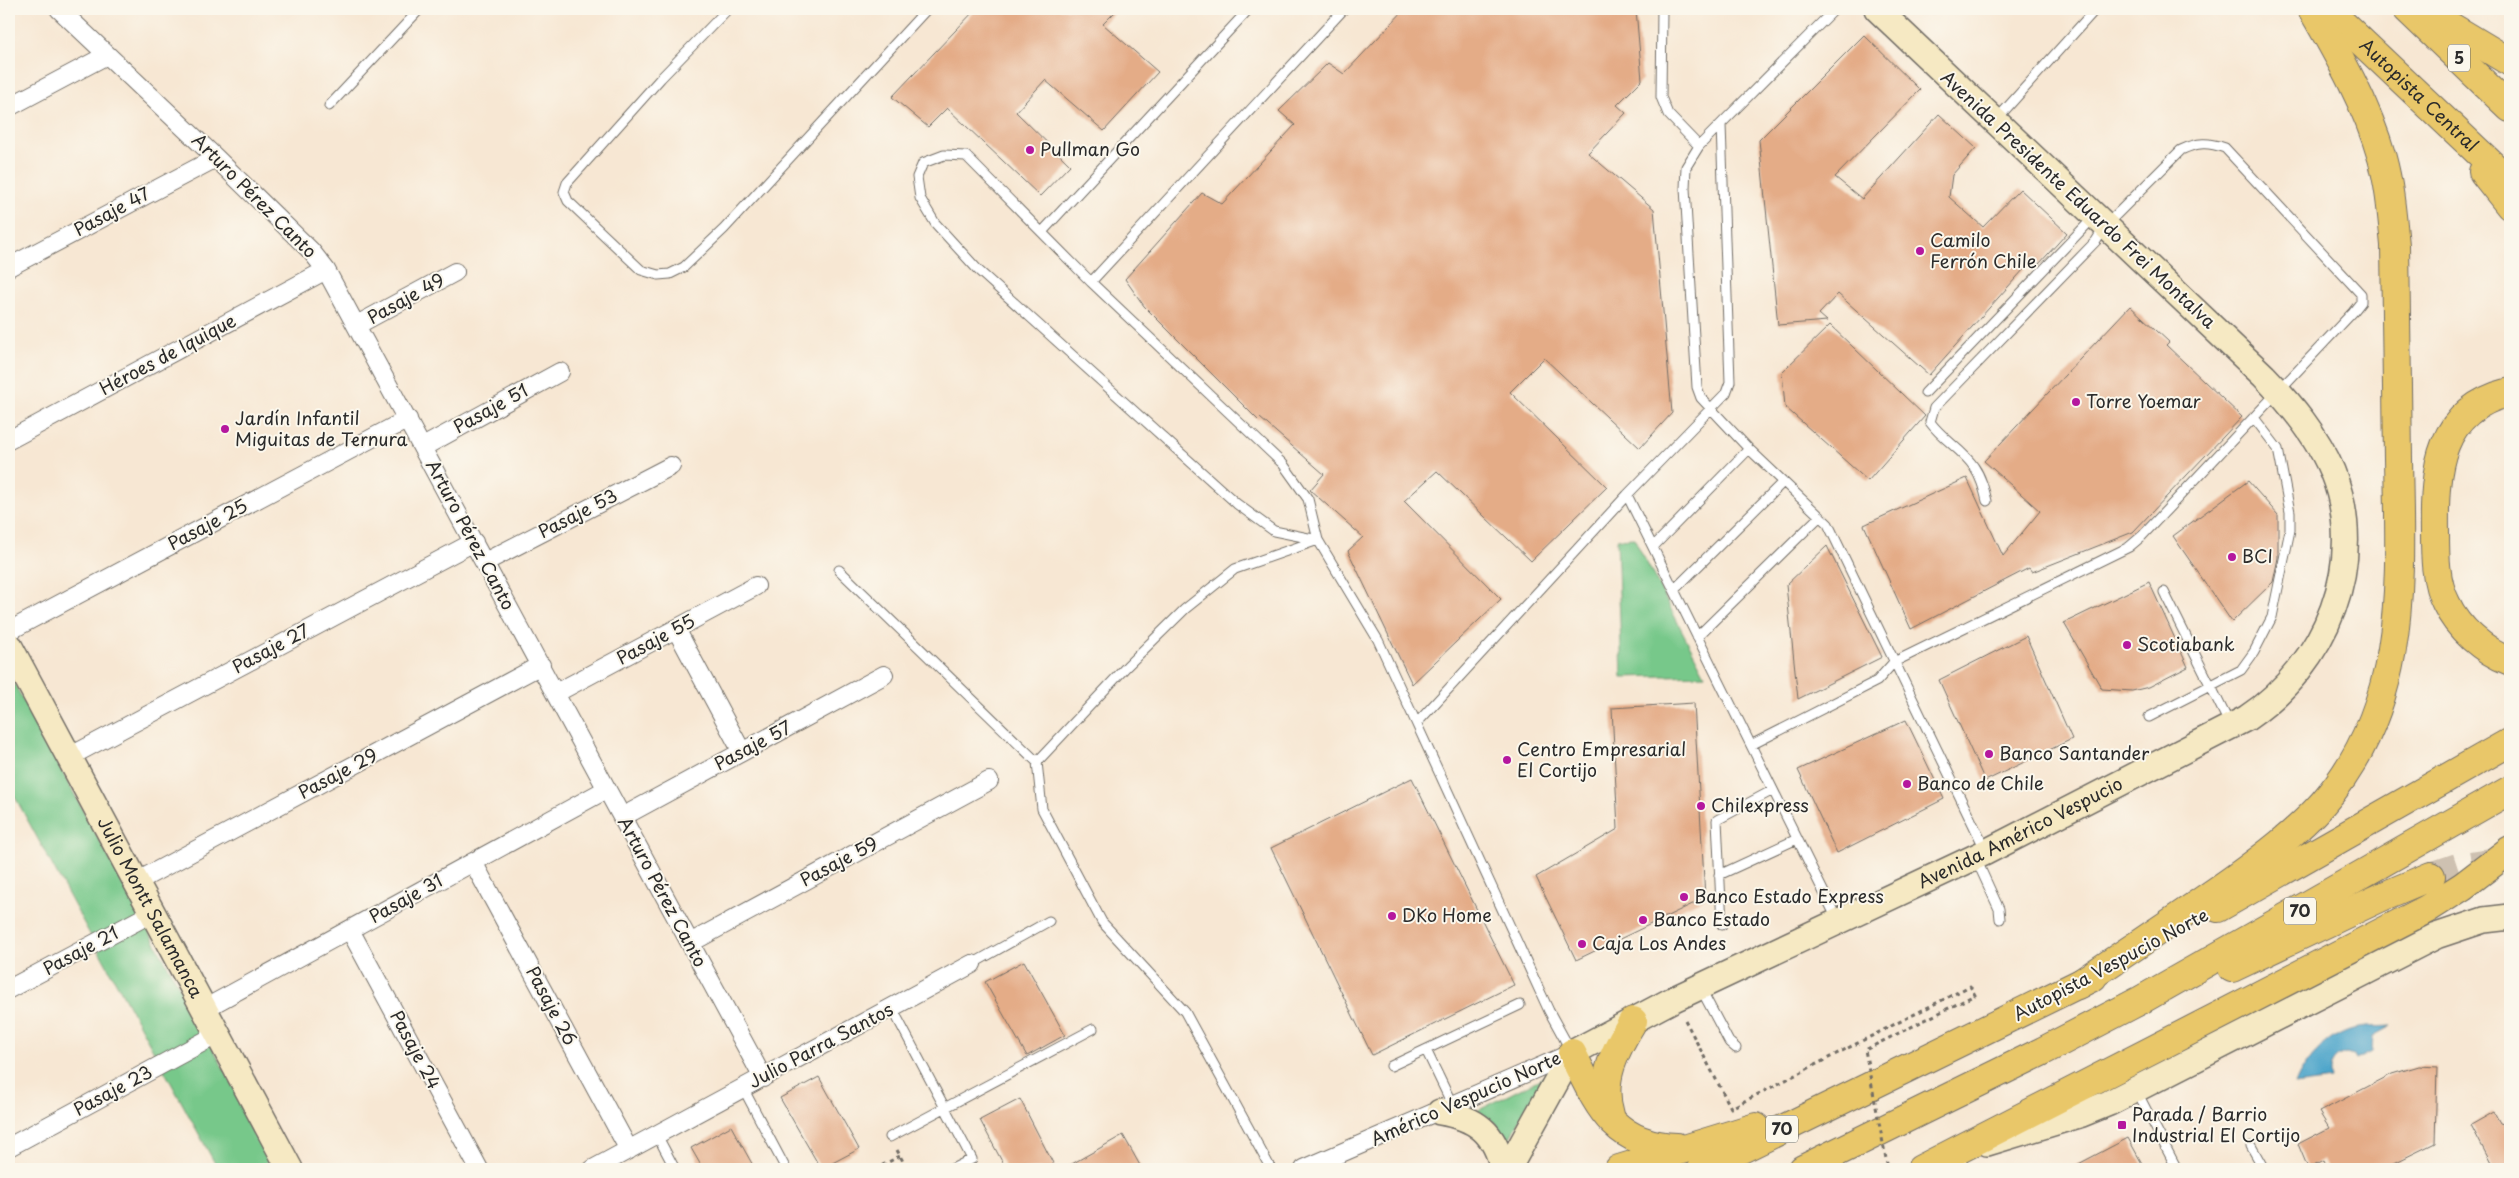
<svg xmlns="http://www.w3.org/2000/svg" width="2519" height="1178" font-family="'Playpen Sans',sans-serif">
	<rect width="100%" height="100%" fill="#fbf7ec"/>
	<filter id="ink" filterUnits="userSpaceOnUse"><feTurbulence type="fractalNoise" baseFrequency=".02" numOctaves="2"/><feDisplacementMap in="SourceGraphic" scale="10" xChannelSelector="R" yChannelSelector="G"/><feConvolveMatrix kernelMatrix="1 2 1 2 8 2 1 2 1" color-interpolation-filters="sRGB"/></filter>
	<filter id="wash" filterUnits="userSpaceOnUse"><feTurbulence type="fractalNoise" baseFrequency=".0096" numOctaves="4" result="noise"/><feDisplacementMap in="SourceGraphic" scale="20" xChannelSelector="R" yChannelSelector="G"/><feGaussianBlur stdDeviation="1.12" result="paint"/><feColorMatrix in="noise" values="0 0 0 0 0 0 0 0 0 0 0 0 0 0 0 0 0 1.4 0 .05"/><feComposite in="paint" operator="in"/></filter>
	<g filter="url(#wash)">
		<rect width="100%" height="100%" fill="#f7e7d3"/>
		<path fill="#77c88a" stroke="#517a5a" d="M1634 538 1705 675 1622 677 1617 539Z
			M9 674 273 1159 254 1169H218L9 786Z
			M1546 1076 1506 1144 1496 1123 1473 1113Z"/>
		<path fill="#4ea5ca" stroke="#3c687a" d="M2391 1026 2373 1036 2372 1052 2356 1060 2354 1056 2346 1054C2332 1057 2328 1068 2331 1080L2295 1085C2304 1061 2327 1036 2353 1029 2365 1026 2378 1027 2391 1026Z"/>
		<g id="blocks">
			<path fill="#e4ac87" d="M976 9H1118L1103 24 1158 72 1104 131 1045 80 1016 112 1070 165 1040 196 947 108 928 127 892 97Z
				M1405 9H1636L1642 80 1617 105 1626 113 1588 153 1654 209 1672 413 1640 448 1544 358 1510 392 1607 487 1531 561 1437 471 1404 501 1501 599 1412 684 1348 551 1363 537 1310 490 1324 474 1260 418 1258 420 1144 306 1125 279 1202 193 1222 204 1295 125 1279 111 1328 63 1344 74Z
				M1864 35 1920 90 1835 177 1862 199 1939 114 1976 148 1952 175 1949 197 1983 227 2020 189 2067 233 2039 264 2033 259 1929 375 1838 294 1819 314 1827 321 1778 325 1759 140Z
				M2130 306 2169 342 2166 345 2242 417 2133 532 2032 572 2029 568 1911 629 1864 525 1967 478 2003 556 2040 511 1984 461Z
				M1830 325 1925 416 1868 481 1785 407 1782 372Z
				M2248 481 2278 515V558L2273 582 2232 622 2173 536Z
				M1827 546 1882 657 1798 699 1786 585Z
				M2149 582 2188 667 2149 687 2132 691 2102 689 2064 623Z
				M2026 636 2072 739 1985 781 1939 680Z
				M1694 703 1705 898 1576 960 1536 877 1618 829 1612 708Z
				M1906 720 1944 799 1837 853 1798 770Z
				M1412 778 1514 985 1372 1055 1271 848Z
				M1024 961 1065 1035 1027 1056 985 982Z
				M2419 1066 2437 1067 2435 1143 2382 1169H2327L2323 1160 2308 1168 2298 1144 2329 1128 2319 1112 2392 1074Z
				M819 1077 859 1149 821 1169 780 1098Z
				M1020 1099 1056 1169H1006L980 1120Z
				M2494 1112 2500 1123 2510 1126V1169H2494L2471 1125Z
				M731 1126 755 1169H703L691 1148Z
				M1123 1135 1142 1169H1063Z
				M2128 1138 2145 1169H2069Z"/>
		</g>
	</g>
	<g filter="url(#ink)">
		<use href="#blocks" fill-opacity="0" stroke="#726d66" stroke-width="1"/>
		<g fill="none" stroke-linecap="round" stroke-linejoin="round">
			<path stroke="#cec1b1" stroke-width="28" stroke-dasharray="28 14" stroke-linecap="butt" d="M2431 876 2458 867 2503 860"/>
			<g stroke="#726d66" stroke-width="11">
				<path id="lane" d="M728 9 661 78 567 183 564 192 568 201 641 270 658 275 670 274 684 267 724 229 927 9
					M1662 9 1661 97 1668 114 1699 146
					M1835 9 1699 146 1686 167 1685 188 1697 387 1701 398 1749 449 1828 524 1986 851
					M329 106 420 9
					M1996 120 2093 12 2089 9
					M1042 232 1249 9
					M1091 282 1344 9
					M1925 393 2095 216
					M1627 495 1838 921
					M1318 540 1274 531 1237 504 978 270 935 223 920 198 917 177 923 163 944 155 966 156 1091 282 1283 464 1308 499 1318 540 1378 640 1549 1011 1571 1051
					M1653 547 1749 449
					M839 570 1037 762 1042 809 1102 922 1185 1012 1271 1169
					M1674 590 1783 482
					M2164 592 2230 725
					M1697 637 1820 516
					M2149 717 2241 670 2254 652 2272 617 2290 530V512L2278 449 2255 419
					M1417 723 1627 495 1726 393 1730 382 1721 125
					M1751 745 1877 681 1894 662 2129 547 2142 536 2353 312 2361 302V294L2225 148C2208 142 2198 142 2181 150L2106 225 2096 241 1934 408 1930 422C1943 440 1963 450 1974 467 1981 477 1984 489 1987 501
					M1037 762 1127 666 1185 609 1235 569 1318 540
					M1976 859 1999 909 2000 919
					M1719 875 1797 839
					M1722 925 1717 820 1773 790
					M972 964 1049 921
					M1701 989 1729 1042 1736 1048
					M892 1008 972 1159 952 1169
					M1426 1050 1453 1106
					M1391 1066 1520 1005
					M743 1088 786 1169
					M2136 1090 2177 1169
					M657 1135 675 1169
					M890 1137 1093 1029
					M2251 1146 2264 1169
					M1957 1154 1965 1169"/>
			</g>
			<g stroke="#726d66" stroke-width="20">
				<path id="street" d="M59 9 216 158 311 251 326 270 763 1078
					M9 107 107 55
					M9 267 216 158
					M357 325 455 272
					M9 440 326 270
					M423 447 560 372
					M485 562 671 466
					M676 629 742 752
					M9 631 408 419
					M556 693 756 586
					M69 757 474 542
					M622 817 884 675
					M473 862 629 1150
					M136 882 541 665
					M350 930 479 1169
					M690 943 989 781
					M9 989 152 913
					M204 1009 607 789
					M9 1147 218 1034
					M593 1169 972 964
					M1304 1169 1572 1053"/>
			</g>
			<g stroke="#726d66" stroke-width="28">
				<g id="secondary">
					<path id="s1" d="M9 645 290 1169"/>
					<path d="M1440 1112C1476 1118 1495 1132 1503 1169"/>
					<path d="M1987 1143 2082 1114 2109 1103 2436 936 2484 920 2510 917"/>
					<path id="s2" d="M1508 1169 1572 1053 1674 999 1986 852 2247 718C2326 665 2369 562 2332 471 2317 435 2291 404 2264 376L1877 9"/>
				</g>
			</g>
			<g stroke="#726d66" stroke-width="30">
				<path id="primary" d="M1921 1169 2427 909 2463 886 2510 850"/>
			</g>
			<g stroke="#726d66" stroke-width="30">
				<g id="highway">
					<path id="s3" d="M2327 9 2510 182"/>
					<path d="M2407 9 2510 108"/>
					<path d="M2430 14 2510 62"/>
					<path d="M2483 172 2510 206"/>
					<path d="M2510 392C2438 410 2434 469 2435 532 2435 556 2435 582 2446 603 2458 629 2484 651 2510 661"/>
					<path d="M2218 908 2510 742"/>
					<path d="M2232 968 2386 895 2431 876"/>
					<path d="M2078 985C2129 950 2181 916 2232 880 2264 857 2296 833 2323 803 2409 704 2400 580 2398 458 2397 387 2396 316 2395 245 2392 216 2390 187 2382 158 2367 105 2339 56 2312 9"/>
					<path d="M1572 1053C1598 1105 1612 1145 1677 1147"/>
					<path d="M1610 1115C1599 1080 1615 1050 1633 1021"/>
					<path d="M1619 1169 1756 1127"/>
					<path d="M1701 1169 2093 977"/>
					<path d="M1803 1169 2043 1051 2141 1000 2510 790"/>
				</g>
			</g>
			<path stroke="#726d66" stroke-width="3" stroke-dasharray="4 4" stroke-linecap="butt" d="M1685 1020 1731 1108 1848 1048
				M897 1150 907 1169
				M875 1169 900 1156"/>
			<use href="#lane" stroke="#fff" stroke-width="9"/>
			<use href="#street" stroke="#fff" stroke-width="18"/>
			<use href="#secondary" stroke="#f6e9c3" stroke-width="25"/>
			<use href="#primary" stroke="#e9c769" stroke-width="28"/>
			<use href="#highway" stroke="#e9c769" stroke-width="28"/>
			<path stroke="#726d66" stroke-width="3" stroke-dasharray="4 4" stroke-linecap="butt" d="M1848 1048 1970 986 1975 995 1865 1050 1888 1169"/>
		</g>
	</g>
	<g fill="#b5179e" stroke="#fbf7ec" stroke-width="2">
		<circle cx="1030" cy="150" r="5"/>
		<circle cx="1920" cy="251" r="5"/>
		<circle cx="2076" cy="402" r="5"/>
		<circle cx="225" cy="429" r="5"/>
		<circle cx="2232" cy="557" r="5"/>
		<circle cx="2127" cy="645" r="5"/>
		<circle cx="1989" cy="754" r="5"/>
		<circle cx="1507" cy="760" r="5"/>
		<circle cx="1907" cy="784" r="5"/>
		<circle cx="1701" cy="806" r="5"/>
		<circle cx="1684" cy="897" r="5"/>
		<circle cx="1392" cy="916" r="5"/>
		<circle cx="1643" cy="920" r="5"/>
		<circle cx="1582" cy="944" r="5"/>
		<rect x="2117" y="1120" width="10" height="10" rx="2.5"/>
	</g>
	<g text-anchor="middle" stroke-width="4" stroke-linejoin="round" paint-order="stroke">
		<g fill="#fbf7ec" stroke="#696865" stroke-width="1">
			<rect x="2448" y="44.5" width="22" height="27" rx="4"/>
			<rect x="2284" y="897.5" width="32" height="27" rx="4"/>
			<rect x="1766" y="1115.5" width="32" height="27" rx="4"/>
		</g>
		<g font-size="16" font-weight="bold" fill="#2b2b2b">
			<text x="2459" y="64">5</text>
			<text x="2300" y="917">70</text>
			<text x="1782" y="1135">70</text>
		</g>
		<g font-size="18" fill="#2b2b2b" stroke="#fbf7ec">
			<text dy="6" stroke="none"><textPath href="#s3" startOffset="126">Autopista Central</textPath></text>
			<text transform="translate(254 196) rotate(45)" y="6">Arturo Pérez Canto</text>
			<text transform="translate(2078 200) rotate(43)" y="6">Avenida Presidente Eduardo Frei Montalva</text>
			<text transform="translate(112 212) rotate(-28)" y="6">Pasaje 47</text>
			<text transform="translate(406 299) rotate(-29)" y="6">Pasaje 49</text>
			<text transform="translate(168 355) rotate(-28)" y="6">Héroes de Iquique</text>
			<text transform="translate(491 409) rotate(-29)" y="6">Pasaje 51</text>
			<text transform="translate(578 514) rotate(-27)" y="6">Pasaje 53</text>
			<text transform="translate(208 525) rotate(-28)" y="6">Pasaje 25</text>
			<text transform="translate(470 535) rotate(62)" y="6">Arturo Pérez Canto</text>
			<text transform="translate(656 640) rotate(-28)" y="6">Pasaje 55</text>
			<text transform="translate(271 649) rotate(-28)" y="6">Pasaje 27</text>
			<text transform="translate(753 746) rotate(-28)" y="6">Pasaje 57</text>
			<text transform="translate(338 774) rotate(-28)" y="6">Pasaje 29</text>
			<text dy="6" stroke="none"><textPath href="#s2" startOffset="632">Avenida Américo Vespucio</textPath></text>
			<text transform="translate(839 862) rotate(-28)" y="6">Pasaje 59</text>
			<text transform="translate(662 892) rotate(62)" y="6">Arturo Pérez Canto</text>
			<text transform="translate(406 899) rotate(-29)" y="6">Pasaje 31</text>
			<text dy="6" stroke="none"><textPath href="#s1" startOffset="298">Julio Montt Salamanca</textPath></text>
			<text transform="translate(81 951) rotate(-28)" y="6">Pasaje 21</text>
			<text transform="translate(2111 965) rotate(-28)" y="6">Autopista Vespucio Norte</text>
			<text transform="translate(551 1006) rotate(62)" y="6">Pasaje 26</text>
			<text transform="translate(821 1046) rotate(-28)" y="6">Julio Parra Santos</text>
			<text transform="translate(415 1050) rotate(62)" y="6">Pasaje 24</text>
			<text transform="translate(113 1091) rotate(-28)" y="6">Pasaje 23</text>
			<text transform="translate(1466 1099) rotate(-24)" y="6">Américo Vespucio Norte</text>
		</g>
		<g font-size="18" fill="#2b2b2b" stroke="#fbf7ec" text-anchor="start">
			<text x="1040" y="156">Pullman Go</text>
			<text x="1930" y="247">Camilo<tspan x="1930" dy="21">Ferrón Chile</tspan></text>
			<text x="2086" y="408">Torre Yoemar</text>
			<text x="235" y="425">Jardín Infantil<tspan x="235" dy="21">Miguitas de Ternura</tspan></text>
			<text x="2242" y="563">BCI</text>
			<text x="2137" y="651">Scotiabank</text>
			<text x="1517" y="756">Centro Empresarial<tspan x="1517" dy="21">El Cortijo</tspan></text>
			<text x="1999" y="760">Banco Santander</text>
			<text x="1917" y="790">Banco de Chile</text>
			<text x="1711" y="812">Chilexpress</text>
			<text x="1694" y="903">Banco Estado Express</text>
			<text x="1402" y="922">DKo Home</text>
			<text x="1653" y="926">Banco Estado</text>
			<text x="1592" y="950">Caja Los Andes</text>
			<text x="2132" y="1121">Parada / Barrio<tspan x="2132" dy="21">Industrial El Cortijo</tspan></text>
		</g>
	</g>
	<rect width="2519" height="1178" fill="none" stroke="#fbf7ec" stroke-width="30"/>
</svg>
